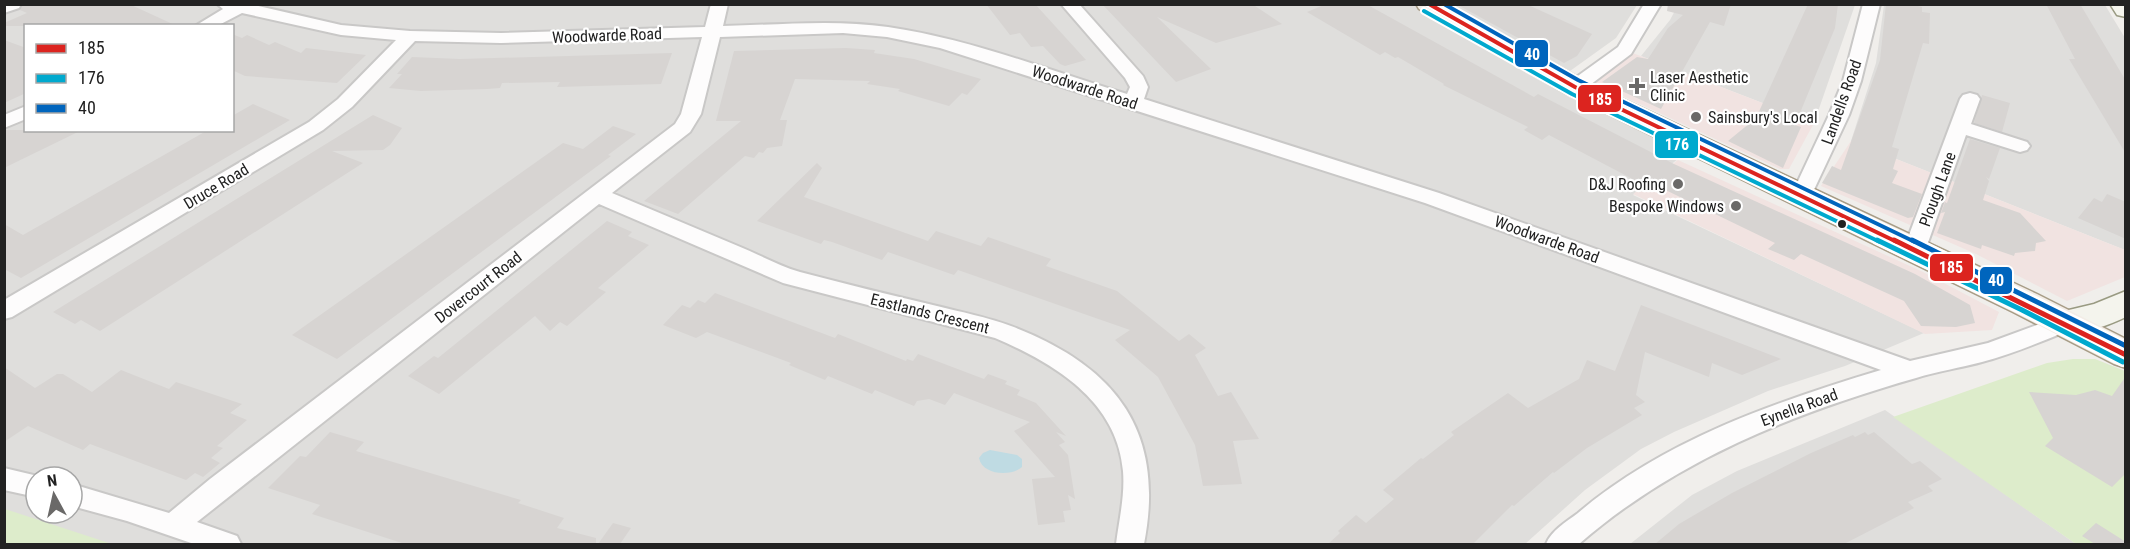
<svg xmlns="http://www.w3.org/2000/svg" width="2130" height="549" font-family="'Roboto Condensed',sans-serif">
	<rect width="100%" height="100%" fill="#f0eeeb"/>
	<path fill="#dfdedc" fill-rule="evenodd" d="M4 5H1423L1694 146 1633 195 1924 333 1845 366 1768 391 1674 432 1641 449 1585 490 1525 544H5ZM26 26H232V130H26ZM36 477H72V513H36Z
		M1429 5H1637L1616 38 1563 76Z
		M1678 5H1855L1814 123 1641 56 1670 20Z
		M1884 5H2105L2125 38V250L1851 141 1876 63Z
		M1885 410 2076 544H1630L1692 495 1737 471Z"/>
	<path fill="#f1e3e1" d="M1625 50 1814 123 1789 169H1780L1586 79Z
		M1851 141 2125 250V277L2067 301 1976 254 1821 186Z
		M1678 160 1923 272 1999 312 1992 330 1925 334 1633 194Z"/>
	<path fill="#ddeccb" d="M2073 359H2095L2125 371V544H2076L1893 417 2047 363Z
		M5 509 112 544H5Z"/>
	<path fill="#bfdbe3" d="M990 450 1017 455 1022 459V467C1011 477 982 475 979 458L983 453Z"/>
	<path fill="#d7d4d2" d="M23 4H129L177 26H4V23L27 13 20 10Z
		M986 4H1035L1086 60 1065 66 1060 64 1043 46 1031 47 1020 33 1010 35Z
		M1102 4H1252L1282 24 1216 43 1157 17 1211 69 1176 82Z
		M1326 4H1366L1534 97 1538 94 1674 164 1915 274 1970 305 1975 323 1956 327 1921 326 1904 301 1801 254 1794 260 1768 249 1775 243 1715 214 1647 181 1642 184 1549 135 1542 140 1524 130 1528 127 1443 85 1444 84 1398 57 1395 58 1385 52 1380 55 1307 12Z
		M1456 4H1526L1592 34 1577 56 1564 63Z
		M1668 4H1731L1724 26 1710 22 1661 109 1602 82 1637 57 1648 59 1668 28 1683 15 1667 11Z
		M1808 4H1838L1835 28 1795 125 1801 127 1783 168 1728 141 1756 118Z
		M1886 4H1909L1922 7V12L1930 13 1929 44 1923 43 1892 147 1899 149 1893 169 1898 171 1892 183 1922 194 1913 217 1908 218 1822 183 1832 166 1841 170 1880 60Z
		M2046 4H2080L2126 81V154L2069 59H2075Z
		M232 34 242 38 247 35 269 45 275 42 301 53 306 48 366 55 337 83 245 76 232 70Z
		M4 40 26 48V93L4 103Z
		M846 48 875 50 874 53 914 59 981 79 967 95 962 93 949 106 898 91 900 89 867 84 870 81 795 79 780 120H787L782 146 767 148 763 153 759 152 754 158 745 156 678 214 644 201 741 121H716L734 51Z
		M672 53 661 84 557 87 560 82 502 83 500 88 487 89 421 91 389 88 402 74H397L412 57 460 59Z
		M1982 95 2010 103 2002 132 1974 123Z
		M253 104 290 120 21 278 4 269V224L23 235 208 130H232V116Z
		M373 115 402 128 390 145 383 150 332 151 363 163 100 331 81 320 75 324 53 312Z
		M613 126 636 134 608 155 611 156 337 359 292 335 563 143 583 149Z
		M4 130H82L4 168Z
		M1970 139 2000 148 1989 179 1986 177 1989 181 1983 200 2020 213 2046 241 2036 243 2035 251 2015 253 2014 256 1982 245 1981 249 1937 233 1945 212 1941 213 1945 202 1947 203Z
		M817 163 822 168 804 197 928 241 936 231 981 246 988 237 1051 259 1046 266 1117 291 1179 341 1189 334 1206 348 1195 355 1218 396 1231 392 1259 439 1233 441 1242 484 1203 486 1195 445 1158 377 1115 340 1130 330 958 270 954 275 888 252 882 260 832 242 824 240 821 244 757 221Z
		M2107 194 2126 202V239L2078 218 2094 198 2102 202Z
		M607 221 632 232 628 236 649 245 598 288 606 292 567 326 560 322 550 331 535 316 439 394 408 376 434 356 438 358Z
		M715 293 835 338 838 334 906 361 907 359 913 361 918 354 984 379 988 374 1007 381 1005 384 1020 390 1017 395 1036 403 1066 436 1056 432 1065 442 1059 445 1068 455 1075 499 1068 495 1071 510 1063 511 1065 522 1038 525 1032 479 1055 477 1014 431 1030 422 954 393 945 405 929 399 917 401 914 406 875 390 872 394 828 376 825 380 789 365 791 363 707 332 696 338 663 325 682 305 690 308 698 300 705 303Z
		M1641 305 1781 359 1742 375 1712 363 1709 377 1645 352 1636 395 1645 402 1634 408 1642 415 1587 448 1554 473 1553 472 1514 506 1512 505 1473 544H1328L1340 533 1338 531 1356 515 1366 523 1394 499 1383 490 1421 458 1423 459 1454 435 1451 432 1508 393 1528 408 1579 379 1587 360 1615 371Z
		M4 367 35 388 57 374H63L92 392 121 370 169 389 176 382 242 404 230 413 247 420 217 446 223 448 211 458 220 463 203 477 195 473 186 480 90 444 83 450 28 426 4 442Z
		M2126 376V473L2112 487 2045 446 2053 438 2029 392 2076 395 2095 390 2112 396Z
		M330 432 364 442 356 451 521 500 518 503 564 518 557 528 596 538V544H405L312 514 320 505 268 488 300 456 306 457Z
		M1865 432 1868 435 1874 432 1912 464 1920 461 1942 479 1928 486 1933 491 1908 502 1914 508 1844 544H1655L1679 524 1732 493 1811 453 1853 435 1855 437Z
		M613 523 631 528 620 544H598Z
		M2096 523 2126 542V544H2095L2082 536Z"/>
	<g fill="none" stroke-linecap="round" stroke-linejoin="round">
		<g stroke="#c9c8c7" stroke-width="4">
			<path id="street" d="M4 4H21L19 8 4 13Z
				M217 4H250L341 25 410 31 501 33 705 27 711 4H728L723 26C777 25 834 19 888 27 970 39 1048 70 1127 94L1130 87 1125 78 1061 4H1079L1143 76 1148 87 1144 99 1439 193 1910 361 1988 343 2064 315 2072 317 2076 323 2072 329C2043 341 2013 354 1982 362 1960 368 1938 371 1916 378 1794 413 1675 460 1579 544H1546C1551 531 1566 522 1578 513 1664 440 1775 402 1881 370L1425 203 940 48 887 37 843 33 720 37 701 114 690 132 612 193C654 211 696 228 738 246 758 254 779 266 800 272 845 284 891 295 937 306 961 312 987 317 1011 326 1116 366 1166 431 1144 544H1116C1119 520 1125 496 1123 471 1117 400 1053 363 995 338L783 283 599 204 197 522 237 536 241 544H194L127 521 72 506V484L169 513 210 479 675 124 681 114 702 37 501 43 415 41 352 107 323 130 12 317 4 319V300L309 122 338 99 396 40 341 35 242 13 217 26H195L223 9Z
				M1644 4H1661L1631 54 1582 91H1568L1566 87 1568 83 1618 47Z
				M1863 4H1880L1861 81 1849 115 1811 196 1808 201 1801 203 1794 201 1791 196 1829 115 1843 81Z
				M1970 93 1977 95 1980 99 1971 124 2027 142 2030 146 2027 150 2020 152 1966 135 1925 251 1922 256 1914 258 1906 256 1903 251 1960 99 1963 95Z
				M26 106V119L4 128V115Z
				M4 468 42 477H36V497L4 490Z"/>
		</g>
		<g stroke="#999a82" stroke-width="3">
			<path id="secondary" d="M2110 4H2126V17L2117 15Z
				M2126 291V317C2105 327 2074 338 2052 332L2047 323 2052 314 2094 304Z"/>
		</g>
		<g stroke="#a79c86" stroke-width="3">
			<path id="primary" d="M1416 4H1447L1585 81 2037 294 2126 339V368L2114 364 2013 312 1565 93 1419 9Z"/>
		</g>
		<use href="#street" fill="#fdfcfc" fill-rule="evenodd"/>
		<use href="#secondary" fill="#f4f4ed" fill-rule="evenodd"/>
		<use href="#primary" fill="#f3ede7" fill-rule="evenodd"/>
		<g stroke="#fff" stroke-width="8">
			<path id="bus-1-far1" d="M1429 4 1575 87 1897 242"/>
		</g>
		<g stroke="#fff" stroke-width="10">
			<path id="bus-1" d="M1894 240 2126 355"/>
		</g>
		<g stroke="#fff" stroke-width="8">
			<path id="bus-2-far1" d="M1424 11 1572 94 1880 242"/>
		</g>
		<g stroke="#fff" stroke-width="10">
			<path id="bus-2" d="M1877 240 2022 310 2123 362"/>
		</g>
		<g stroke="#fff" stroke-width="8">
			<path id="bus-3-far1" d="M1444 4 1578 80 1915 242"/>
		</g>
		<g stroke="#fff" stroke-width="10">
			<path id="bus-3" d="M1912 240 2126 346"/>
		</g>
		<use href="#bus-1-far1" stroke="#dc241f" stroke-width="4"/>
		<use href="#bus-1" stroke="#dc241f" stroke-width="5"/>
		<use href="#bus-2-far1" stroke="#00a9ce" stroke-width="4"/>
		<use href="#bus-2" stroke="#00a9ce" stroke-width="5"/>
		<use href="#bus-3-far1" stroke="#0065bd" stroke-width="4"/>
		<use href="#bus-3" stroke="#0065bd" stroke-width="5"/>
	</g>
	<g fill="#6a6968" stroke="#fff" stroke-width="2">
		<path d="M1634 77h6v6h6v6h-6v6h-6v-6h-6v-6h6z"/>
		<circle cx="1696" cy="117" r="6"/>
		<circle cx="1678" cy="184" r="6"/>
		<circle cx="1736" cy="206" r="6"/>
	</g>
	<circle fill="#222" stroke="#fff" stroke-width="2" cx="1842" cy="224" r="5"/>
	<g text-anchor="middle" stroke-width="4.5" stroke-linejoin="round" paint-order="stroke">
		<g font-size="16" fill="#222" stroke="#fff">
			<text transform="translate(607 35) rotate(-2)" y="6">Woodwarde Road</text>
			<text transform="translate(1085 87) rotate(18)" y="6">Woodwarde Road</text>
			<text transform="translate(1841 102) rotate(-70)" y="6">Landells Road</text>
			<text transform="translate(216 186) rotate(-31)" y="6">Druce Road</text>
			<text transform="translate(1937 189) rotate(-70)" y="6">Plough Lane</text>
			<text transform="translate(1547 239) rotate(20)" y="6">Woodwarde Road</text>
			<text transform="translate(478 287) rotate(-38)" y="6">Dovercourt Road</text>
			<text transform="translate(930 313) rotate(14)" y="6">Eastlands Crescent</text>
			<text transform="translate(1799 407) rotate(-20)" y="6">Eynella Road</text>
		</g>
		<g font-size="16" fill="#222" stroke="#fff" text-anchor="start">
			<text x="1650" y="83">Laser Aesthetic<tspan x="1650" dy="18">Clinic</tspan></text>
			<text x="1708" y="123">Sainsbury's Local</text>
			<text x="1666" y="190" text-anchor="end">D&amp;J Roofing</text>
			<text x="1724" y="212" text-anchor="end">Bespoke Windows</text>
		</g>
	</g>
	<g stroke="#fff" stroke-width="2">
		<rect x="1514" y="39" width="35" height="29" rx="6" fill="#0065bd"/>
		<rect x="1577" y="84" width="45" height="29" rx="6" fill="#dc241f"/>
		<rect x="1654" y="130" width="45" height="29" rx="6" fill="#00a9ce"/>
		<rect x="1929" y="253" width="45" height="29" rx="6" fill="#dc241f"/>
		<rect x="1979" y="266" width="34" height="29" rx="6" fill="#0065bd"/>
	</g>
	<g font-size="16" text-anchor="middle" font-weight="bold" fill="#fff">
		<text x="1532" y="60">40</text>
		<text x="1600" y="105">185</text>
		<text x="1677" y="150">176</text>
		<text x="1951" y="273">185</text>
		<text x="1996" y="286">40</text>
	</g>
	<rect width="2130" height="549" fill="none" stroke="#222222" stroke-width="12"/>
	<rect x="24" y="24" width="210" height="108" fill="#ffffff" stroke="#a7a7a7" stroke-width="1.5"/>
	<rect x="36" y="44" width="30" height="9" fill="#dc241f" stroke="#a7a7a7" stroke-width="1.5"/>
	<text x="78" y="54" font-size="18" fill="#222222">185</text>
	<rect x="36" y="74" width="30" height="9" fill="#00a9ce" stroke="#a7a7a7" stroke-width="1.5"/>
	<text x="78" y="84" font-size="18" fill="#222222">176</text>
	<rect x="36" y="104" width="30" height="9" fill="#0065bd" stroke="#a7a7a7" stroke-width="1.5"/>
	<text x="78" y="114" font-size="18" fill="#222222">40</text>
	<g transform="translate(54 495) rotate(352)"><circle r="28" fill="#ffffff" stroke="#a7a7a7" stroke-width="1.5"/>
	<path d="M0-4.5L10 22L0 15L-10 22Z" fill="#6a6968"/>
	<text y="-9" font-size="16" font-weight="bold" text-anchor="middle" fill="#222222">N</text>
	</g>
</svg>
